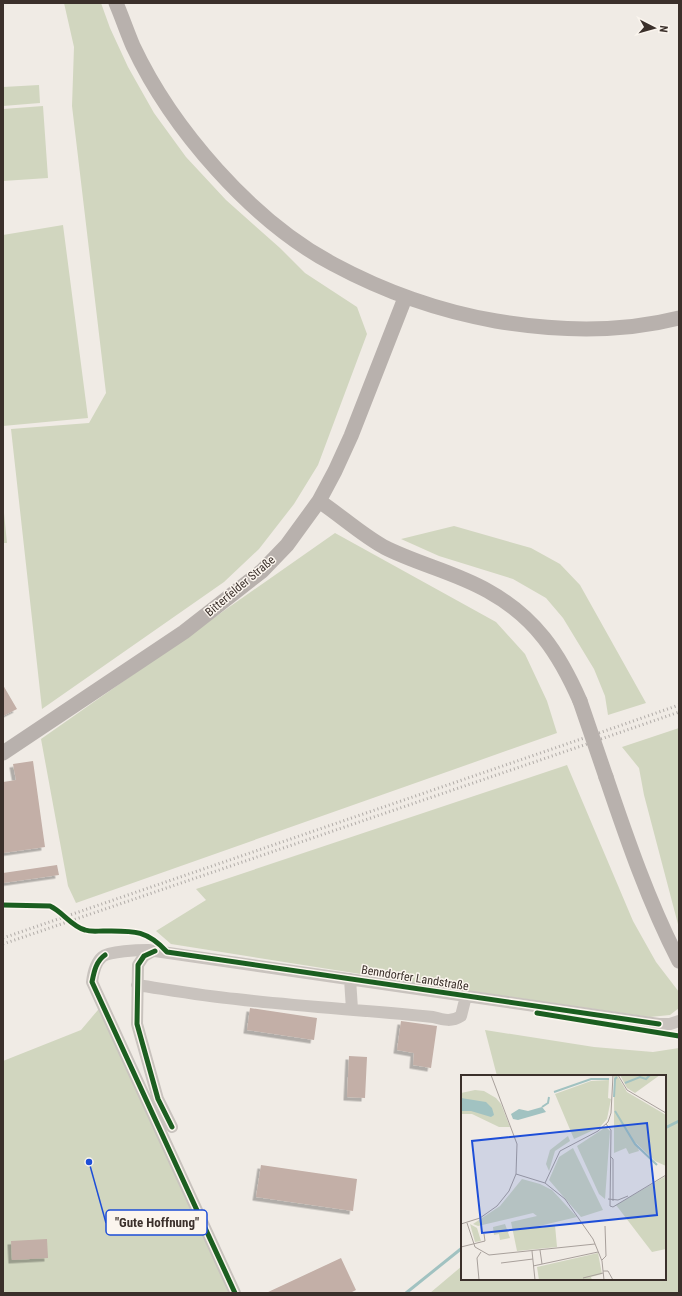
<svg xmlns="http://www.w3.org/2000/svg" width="682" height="1296" font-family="'Roboto Condensed',sans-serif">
	<defs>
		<filter id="shadow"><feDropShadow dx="-3.5" dy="3.5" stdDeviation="0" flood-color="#0004"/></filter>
	</defs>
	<rect width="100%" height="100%" fill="#f0ebe5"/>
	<path fill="#d1d6bf" d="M64 3H101L110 28 128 67 154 113 186 157 226 200 280 248 305 273 357 307 367 334 318 465 294 504 259 549 224 582 42 709 11 429 89 423 106 393 72 106 74 47Z
		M39 85 40 103 3 106V87Z
		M43 106 48 178 3 181V109Z
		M63 225 88 418 3 426V235Z
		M3 503 7 543H3Z
		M454 526 531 548 560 564 580 585 646 703 608 715 605 696 594 669 563 618 546 598 513 579 439 556 401 539Z
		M335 533 496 622 525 654 547 701 557 733 76 903 68 886 41 739Z
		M679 728V928L644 795 639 768 622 747Z
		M567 765 633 921 656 962 679 992V1008L670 1015 650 1017 449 988 171 944 156 931 206 900 196 889Z
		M103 1004 235 1293H3V1061L81 1030Z
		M485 1030 594 1047 653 1052 679 1048V1293H430L462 1266V1279H665V1076H497Z"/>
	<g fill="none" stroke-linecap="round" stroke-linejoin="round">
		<path stroke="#a1c2c1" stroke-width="3" d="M665 1128 679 1121
			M406 1293 462 1248"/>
	</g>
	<path fill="#c3afa7" filter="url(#shadow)" d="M3 685 17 709 3 716Z
		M33 761 45 847 3 853V782L16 780 13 764Z
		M57 865 59 875 3 883V873Z
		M250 1008 317 1018 314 1040 247 1030Z
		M401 1021 437 1026 431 1068 413 1065 414 1053 397 1050Z
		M349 1056 367 1057 365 1098 347 1097Z
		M261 1165 357 1179 353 1211 256 1197Z
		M47 1239 48 1258 12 1260 11 1241Z
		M341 1258 356 1290 350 1293H266Z"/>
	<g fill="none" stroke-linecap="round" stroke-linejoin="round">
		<path stroke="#c9c3be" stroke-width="12" d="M153 951 144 956 138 965 137 1024 158 1099 172 1127
			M350 979 352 1009
			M137 985C170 990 203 996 236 999 302 1007 368 1010 433 1017 444 1020 452 1022 461 1016L466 996
			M235 1293 92 982C93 974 95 963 102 957 109 951 139 950 148 950L659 1024H670L679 1021"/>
		<path stroke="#b8b1ad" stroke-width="15" d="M116 3C122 17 127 32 133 46 172 129 252 221 333 264 385 292 439 311 496 321 556 331 620 333 679 318
			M319 501C340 515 362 535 384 547 417 564 455 572 488 591 535 617 559 653 580 701
			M3 753 184 632 262 571 287 545 319 501 335 471 351 436 405 298
			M606 777C627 839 649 903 679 961"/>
		<path stroke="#b1aca8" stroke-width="3" stroke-dasharray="1 3" stroke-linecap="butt" d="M599 733 679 705
			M601 739 679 712
			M3 938 584 738
			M3 944 587 744"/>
		<path stroke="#b8b1ad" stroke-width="15" d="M580 701 606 777"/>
		<g stroke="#fbf5ee" stroke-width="8">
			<path id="cycleway" d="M3 905 50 906C63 912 71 926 85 930 91 932 97 931 103 931 132 931 146 929 167 952L659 1024
				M155 951 144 956 138 965 137 1024 158 1099 172 1127
				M105 955C96 961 94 972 92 982L235 1293
				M537 1013 679 1036"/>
		</g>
		<use href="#cycleway" stroke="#1b5e20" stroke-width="5"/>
	</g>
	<g text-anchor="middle" stroke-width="3" stroke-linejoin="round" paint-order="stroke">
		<g font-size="12" fill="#3b302b" stroke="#fbf5ee">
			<text transform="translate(240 586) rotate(-40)" y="4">Bitterfelder Straße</text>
			<text transform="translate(415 978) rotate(9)" y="4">Benndorfer Landstraße</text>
		</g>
	</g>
	<g transform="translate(461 1075)">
		<rect width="205" height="205" fill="#f0ebe5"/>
		<path d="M153 0H156L166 17 205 40V91L194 86 175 68 178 76 168 79 165 73 153 78ZM159 0H199L174 18 166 13ZM148 5 147 23 150 24 146 44 139 52 113 64 94 19 130 6ZM14 15 23 16 35 23 40 29 49 52H38L11 39H0V18ZM145 52 149 56 144 124 138 119 116 71ZM107 61 109 66 94 76 88 96 85 89 89 75ZM112 73 142 135 120 142 88 105 98 82ZM205 101V174L191 177 155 130ZM61 104 79 109 91 115 116 142 78 151 79 153 94 150 96 172 56 176 50 147 76 141 72 138 17 151 12 149 39 131ZM9 149 16 153 20 166 14 167ZM44 149 49 163 39 165 38 159 33 160 32 152ZM137 178 141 199 130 202 131 205H78L76 192Z" fill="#d1d6bf"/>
		<path d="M0 23 25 27 31 33 33 40 30 42 10 36H0ZM81 32 85 37 57 45 52 44 50 39 58 34 67 36Z" fill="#a1c2c1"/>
		<path fill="none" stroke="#a1c2c1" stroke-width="2" d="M164 8 179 2 185 4 189 0M93 17 130 4H148M153 22 154 4 156 2M81 32 87 28 88 22M154 36 174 69 196 90"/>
		<path fill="none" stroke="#a8a09b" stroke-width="1" d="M157 0 166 15 205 38M145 49 150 55 149 131 152 132 205 100M149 81 152 84V126M55 99 84 108 104 124 132 164 141 186 143 205M84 108 99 76 137 56 147 47 150 38 152 0M147 124 157 125 167 121M6 148 14 172 28 180 134 169M0 149 19 143 36 131 48 116 55 99 56 69 30 0M0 172 24 166 23 159M79 175 81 189M71 176 74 205M141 185 145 181 144 151M40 188 72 184M72 191 137 177M142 196H147L152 205M122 203 142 198M18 205 16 183 20 177"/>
		<path fill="#1d4ed8" fill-opacity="0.15" stroke="#1d4ed8" stroke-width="2" d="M186 48 196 140 21 158 11 66Z"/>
		<rect width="205" height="205" fill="none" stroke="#3b302b" stroke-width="2"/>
	</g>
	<path fill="none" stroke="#1d4ed8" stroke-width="1.5" d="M89 1162L106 1223"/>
	<circle fill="#1d4ed8" stroke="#fbf5ee" stroke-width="1.5" cx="89" cy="1162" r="4"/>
	<rect fill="#fbf5ee" stroke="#1d4ed8" stroke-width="1.5" x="106" y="1210" width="101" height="25" rx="4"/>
	<g font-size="13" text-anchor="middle" font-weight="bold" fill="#3b302b">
		<text x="157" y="1227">"Gute Hoffnung"</text>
	</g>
	<rect width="682" height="1296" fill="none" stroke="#3b302b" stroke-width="8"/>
	<g transform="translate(654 28) rotate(96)" stroke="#fbf5ee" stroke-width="3" paint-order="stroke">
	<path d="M0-3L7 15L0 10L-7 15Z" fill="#3b302b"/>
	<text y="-6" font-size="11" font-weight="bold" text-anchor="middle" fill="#3b302b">N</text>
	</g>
</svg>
